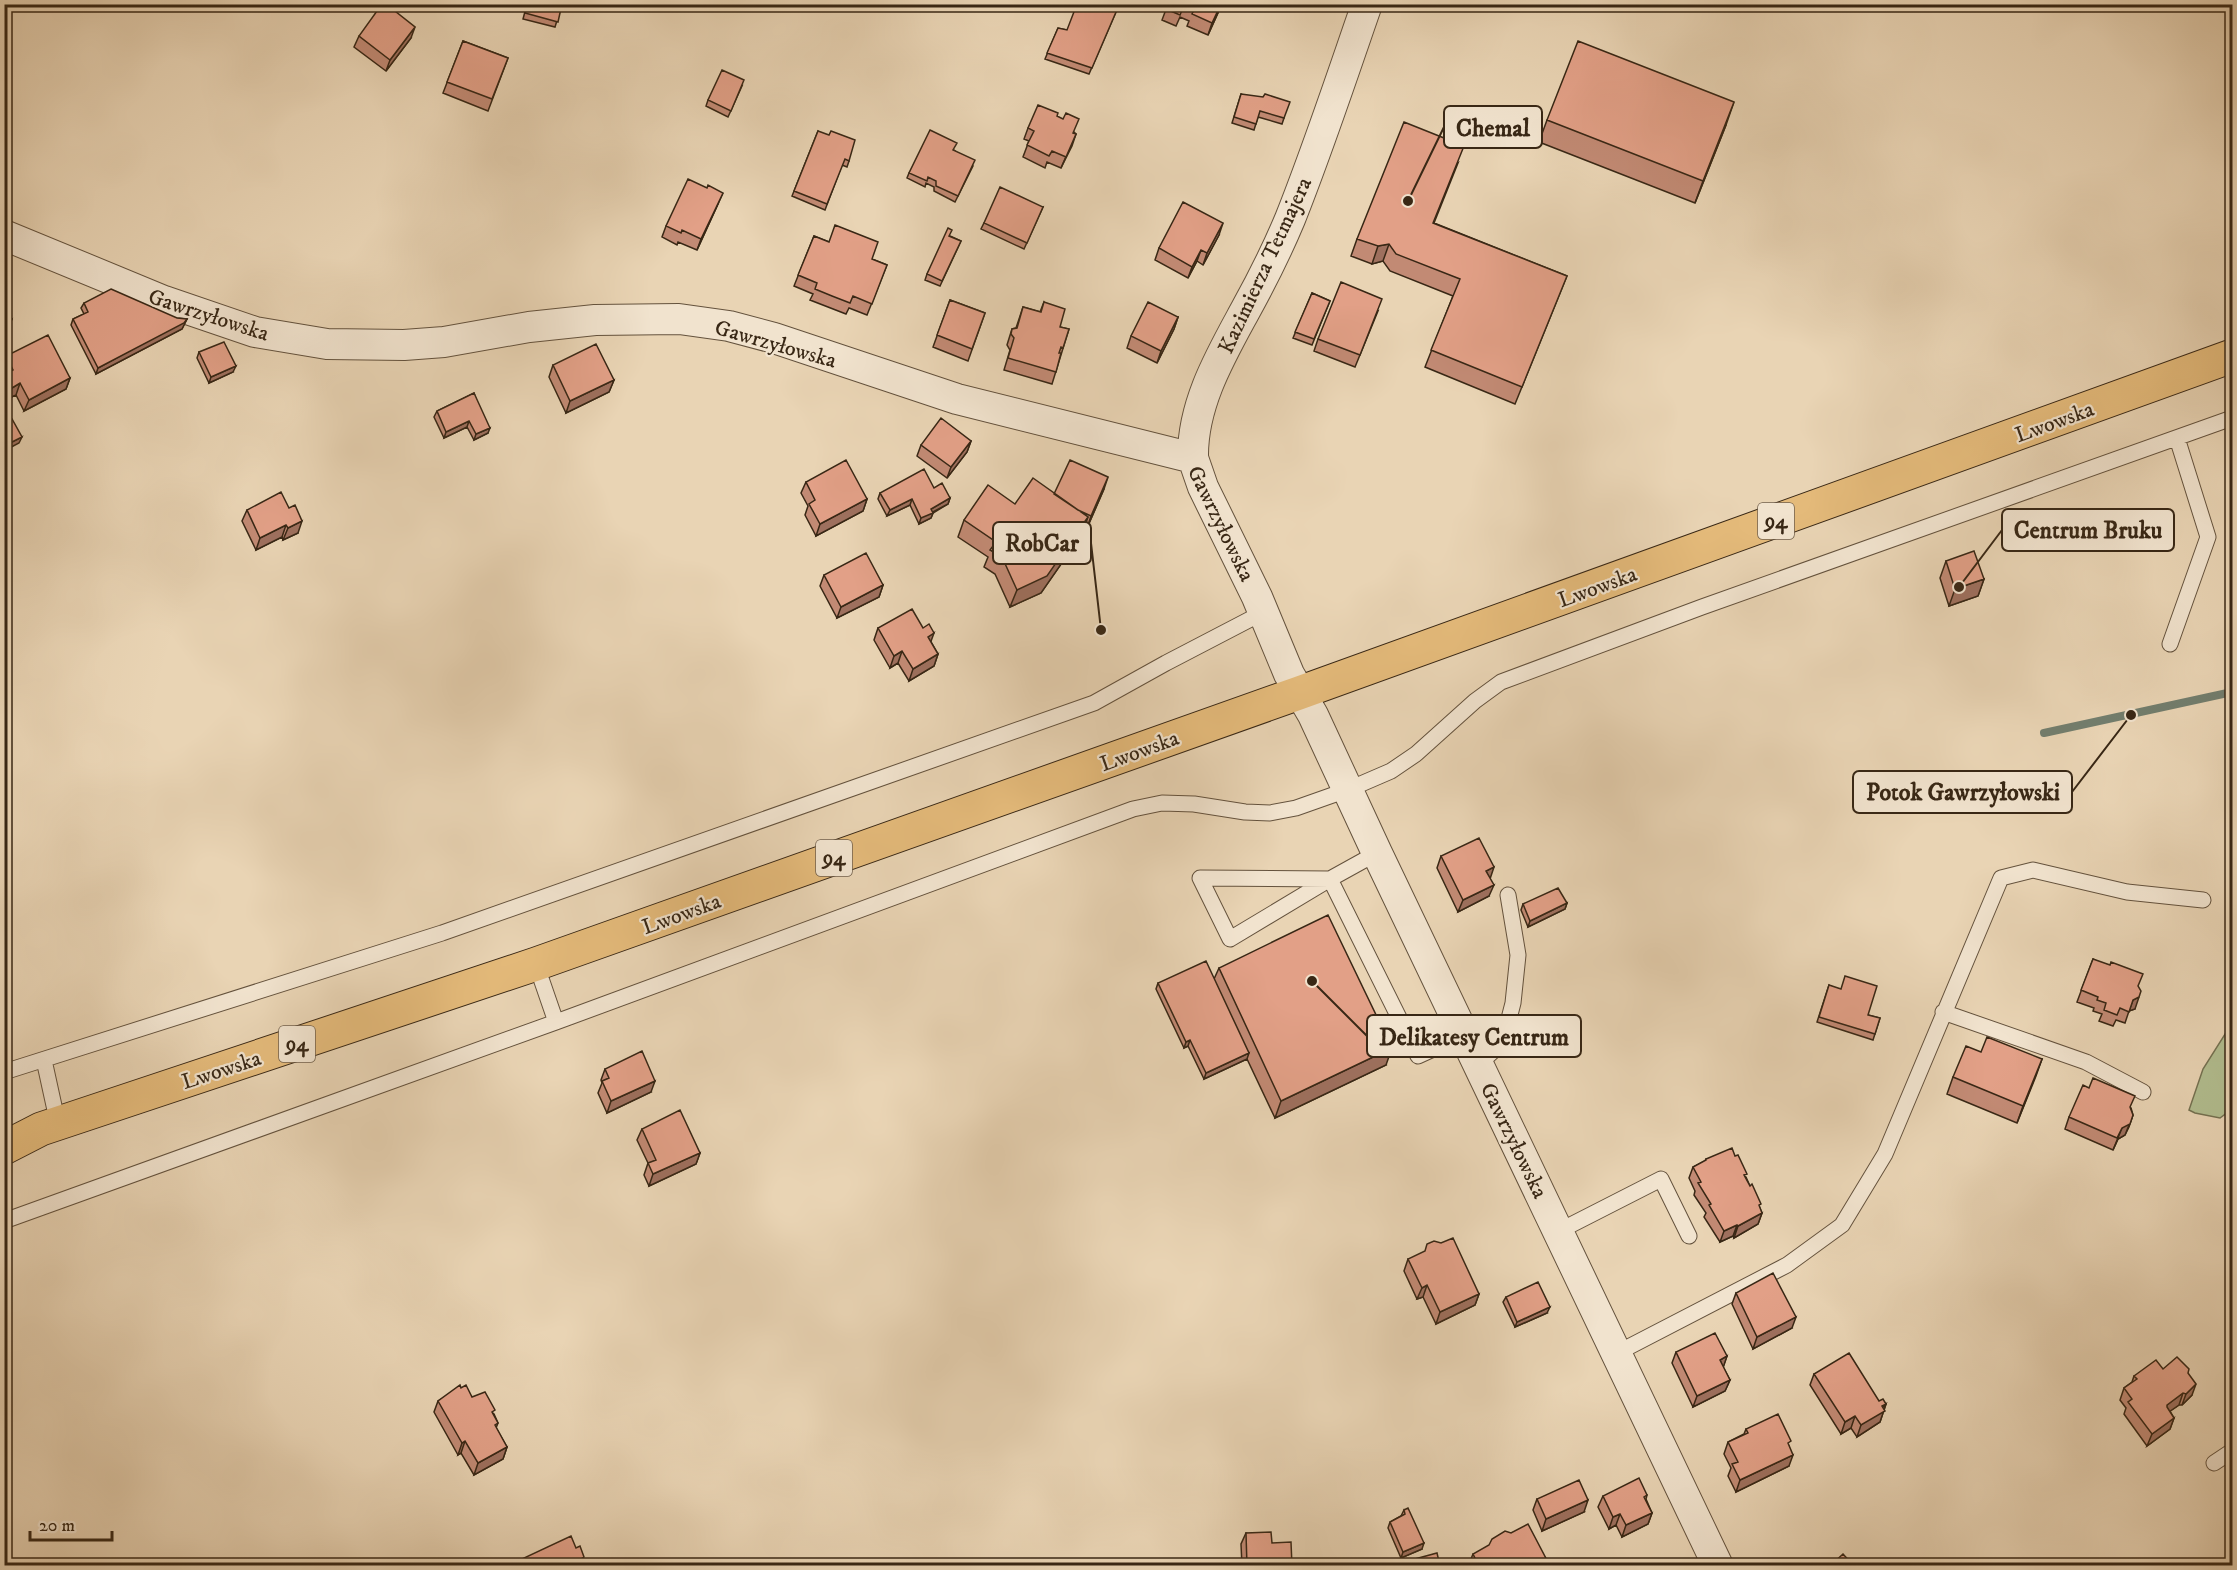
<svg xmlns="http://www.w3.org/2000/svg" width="2237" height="1570" font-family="'IM FELL DW Pica',serif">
	<rect width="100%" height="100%" fill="#e9d4b4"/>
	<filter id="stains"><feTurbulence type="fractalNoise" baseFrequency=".00333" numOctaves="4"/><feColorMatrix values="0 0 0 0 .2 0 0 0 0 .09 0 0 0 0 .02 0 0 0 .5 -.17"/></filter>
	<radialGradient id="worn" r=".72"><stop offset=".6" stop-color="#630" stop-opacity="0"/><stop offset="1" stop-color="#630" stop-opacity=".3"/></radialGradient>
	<path fill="#b2be90" stroke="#757252" stroke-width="1.5" d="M2232 1023V1109L2220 1118 2195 1113 2189 1110 2203 1069Z"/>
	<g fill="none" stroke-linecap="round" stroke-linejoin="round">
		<path stroke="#727e6e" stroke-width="8" d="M2044 733 2232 692"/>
		<g stroke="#64523d" stroke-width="17">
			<path id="service" d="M2170 644 2208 537 2177 438
				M1377 853 1330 879 1200 878 1230 939 1330 879 1418 1056 1464 1035
				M536 964 556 1022
				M1943 1012 2086 1062 2143 1092
				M44 1060 58 1124
				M1478 1065 1503 1042 1513 1003 1518 955 1508 895
				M4 1072 442 933 1094 703 1166 663 1264 612
				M4 1221 556 1022 1133 809 1162 803 1194 804 1245 812 1270 813 1296 808 1347 790 1391 771 1416 754 1475 701 1501 682 1702 607 2232 418
				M1559 1231 1661 1179 1689 1236
				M1617 1353 1787 1265 1842 1225 1885 1154 2001 878 2033 870 2127 892 2203 900
				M2214 1463 2232 1451"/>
		</g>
		<g stroke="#64523d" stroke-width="32">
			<path id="minor" d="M4 235 164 301 255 332 327 344 404 345 444 342 529 327 595 320 679 319 729 326 774 338 957 399 1193 458 1203 487 1257 597 1289 674 1313 715 1377 853 1718 1566
				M1193 458C1192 404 1221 355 1246 309 1262 280 1277 250 1290 219 1318 149 1342 76 1367 4"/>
		</g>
		<g stroke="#382715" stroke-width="35">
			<path id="primary" d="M4 1148 41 1129 536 964 1299 693 2232 356"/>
		</g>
		<use href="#service" stroke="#f1e3ce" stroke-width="15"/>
		<use href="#minor" stroke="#f1e3ce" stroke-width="30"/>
		<use href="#primary" stroke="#e4ba7a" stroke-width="33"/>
	</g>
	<path fill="#c28a74" stroke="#382715" stroke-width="1.5" d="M527 4H562L555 27 523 19Z
		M1168 4H1222L1208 35 1187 26 1189 21 1180 17 1176 26 1162 20Z
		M1119 5 1089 74 1045 59 1058 28 1067 30Z
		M359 36 411 38 386 71 354 47Z
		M463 41 508 58 488 111 443 93Z
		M742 86 728 117 706 106 708 100Z
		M1241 94 1284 118 1282 124 1258 117 1254 130 1232 123Z
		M1057 116 1076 134 1061 168 1047 162 1045 168 1023 157 1029 141 1024 139 1028 128Z
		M1547 120 1726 125 1695 203 1539 142Z
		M818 131 849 161 847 167 842 165 825 210 792 196Z
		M954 150 973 166 955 202 934 191V187L926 183 925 187 907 178 909 173Z
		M1458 163 1434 223 1567 276 1515 404 1425 367 1453 296 1390 271 1383 261 1372 264 1351 256 1357 239Z
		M718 204 697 250 678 242 677 245 662 237 666 226Z
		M1043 207 1024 249 981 229 984 223Z
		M1219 235 1203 265 1197 261 1188 278 1155 260 1159 248Z
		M814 236 887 265 867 315 849 308 846 314 810 300 813 294 794 286Z
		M950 236 961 241 940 286 925 280 927 274Z
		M1312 293 1330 301 1312 345 1293 338Z
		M950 300 985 313 968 361 933 347Z
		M1044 302 1060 327 1069 329 1052 384 1004 370 1010 350 1007 345 1012 329 1016 328 1023 307 1040 312Z
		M84 303 177 318 187 319 182 329 96 374 71 325 73 319 84 314 81 308Z
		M1378 311 1355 367 1314 351 1318 339Z
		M1178 317 1174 329 1157 363 1127 348 1131 336Z
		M199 352 233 372 209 383 197 358Z
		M6 356 70 378 66 389 24 411 16 395 7 399 4 394V360Z
		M553 365 614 380 609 392 566 413 549 377Z
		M474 393 488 433 474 440 467 427 444 438 434 417 437 411Z
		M971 441 967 452 947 478 917 456 921 445Z
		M806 482 867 499 863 511 816 536 805 515 808 506 801 493Z
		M934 488 950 498 948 504 933 513 931 518 919 524 910 505 887 516 878 499 880 493Z
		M1104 489 1087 528 1085 527 1082 534 1041 593 1010 607 995 574 984 567 988 557 958 537 964 520 1015 504 1054 494Z
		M289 508 298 533 283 540 282 537 256 550 242 521 247 510Z
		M1946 561 1984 579 1978 596 1949 606 1940 578Z
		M824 575 883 585 879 597 837 618 820 586Z
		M878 628 931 642 938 654 934 666 909 681 898 663 890 668 874 640Z
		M1441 856 1489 896 1458 912 1437 868Z
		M1567 903 1565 909 1528 927 1521 910 1523 904Z
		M2093 959 2138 986 2135 1009 2129 1011 2125 1023 2116 1020 2113 1026 2099 1021 2102 1014 2093 1011 2094 1008 2077 1002Z
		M1219 968 1386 1065 1275 1118 1247 1059 1204 1079 1188 1046 1184 1048 1156 989 1158 983 1214 979Z
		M1829 985 1868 1015 1880 1018 1873 1040 1817 1022Z
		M2042 1059 2017 1123 1947 1094 1953 1077Z
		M605 1069 651 1092 607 1113 598 1093 602 1083 601 1080Z
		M2131 1108 2133 1115 2129 1127 2125 1135 2118 1139 2113 1150 2065 1129 2069 1117Z
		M642 1129 700 1153 696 1164 649 1186 644 1175 648 1163 637 1140Z
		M1706 1159 1746 1177 1762 1213 1758 1224 1734 1238 1733 1236 1720 1242 1704 1217 1706 1213 1694 1195 1695 1191 1689 1178 1693 1167 1705 1161Z
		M1408 1259 1479 1294 1475 1305 1436 1324 1423 1297 1417 1299 1404 1271Z
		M1736 1293 1792 1328 1753 1349 1732 1304Z
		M1506 1297 1547 1313 1515 1327 1503 1302Z
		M1676 1352 1727 1356 1723 1367 1730 1380 1725 1391 1693 1407 1672 1363Z
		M2163 1369 2188 1373 2192 1395 2182 1405H2179L2170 1411 2174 1418 2170 1429 2147 1446 2124 1414 2126 1408 2120 1400 2124 1388 2132 1382 2134 1376Z
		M1814 1374 1886 1404 1880 1422 1857 1437 1851 1428 1841 1434 1810 1385Z
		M461 1388 494 1414 498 1423 496 1428 507 1447 503 1459 474 1475 461 1453 458 1455 434 1412 438 1401Z
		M1746 1429 1789 1446V1466L1736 1492 1728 1476 1731 1468 1724 1454 1728 1442 1744 1434Z
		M1647 1495 1646 1499 1652 1513 1648 1524 1622 1537 1616 1525 1609 1529 1598 1507 1603 1496Z
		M1537 1499 1584 1512 1542 1531 1533 1510Z
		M1404 1510 1422 1549 1401 1558 1388 1528 1390 1522 1401 1516Z
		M1246 1533 1272 1543 1292 1566H1242L1241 1544Z
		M1473 1554 1550 1566H1468Z"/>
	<path fill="#9e705e" stroke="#382715" stroke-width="1.5" d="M1221 4H1222L1208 35 1212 23Z
		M415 27 411 38 386 71 390 60Z
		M1734 102 1726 125 1695 203 1703 181Z
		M1076 134 1072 146 1061 168 1066 157Z
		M723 193 718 204 697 250 701 239Z
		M1223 223 1219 235 1203 265 1207 253Z
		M1389 244 1383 261 1372 264 1378 246Z
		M1201 250 1197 261 1188 278 1192 267Z
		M1178 317 1174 329 1157 363 1161 351Z
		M12 319 10 325 4 327V322Z
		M187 319 182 329 96 374 98 368Z
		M236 366 233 372 209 383 211 377Z
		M70 378 66 389 24 411 29 400Z
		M614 380 609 392 566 413 570 401Z
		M20 383 16 395 7 399 12 388Z
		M469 421 467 427 444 438 446 432Z
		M490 428 488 433 474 440 476 434Z
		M22 437 19 443 4 451V446Z
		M971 441 967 452 947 478 951 467Z
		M1108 477 1104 489 1087 528 1091 516Z
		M950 498 948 504 929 514 933 513 931 518 919 524 921 518 931 509Z
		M867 499 863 511 816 536 820 524Z
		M912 499 910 505 887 516 890 510Z
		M1088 517 1082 534 1041 593 1010 607 1017 590Z
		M302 521 298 533 283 540 288 528Z
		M286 525 282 537 256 550 260 538Z
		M1984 579 1978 596 1949 606 1955 589Z
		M883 585 879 597 837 618 841 607Z
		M934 633 930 644 928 637Z
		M902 651 898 663 890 668 894 656Z
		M938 654 934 666 909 681 913 669Z
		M1494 867 1490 879 1486 871Z
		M1494 885 1489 896 1458 912 1463 900Z
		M1567 903 1565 909 1528 927 1530 921Z
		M2139 997 2135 1009 2129 1011 2133 1000Z
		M1190 1040 1188 1046 1184 1048 1186 1042Z
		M1392 1048 1386 1065 1275 1118 1281 1101Z
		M1249 1053 1247 1059 1204 1079 1206 1073Z
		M2042 1059 2036 1076 2017 1123 2023 1106Z
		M655 1081 651 1092 607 1113 611 1101Z
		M2133 1115 2125 1135 2118 1139 2113 1150 2122 1128Z
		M700 1153 696 1164 649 1186 653 1174Z
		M1762 1213 1758 1224 1734 1238 1738 1226Z
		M1737 1225 1733 1236 1720 1242 1724 1231Z
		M1427 1285 1423 1297 1417 1299 1422 1288Z
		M1479 1294 1475 1305 1436 1324 1440 1312Z
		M1550 1307 1547 1313 1515 1327 1517 1322Z
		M1796 1317 1792 1328 1753 1349 1757 1337Z
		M1727 1356 1723 1368 1720 1360Z
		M1730 1380 1725 1391 1693 1407 1697 1396Z
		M2196 1384 2192 1395 2182 1405 2186 1394Z
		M2183 1393 2179 1405 2163 1416 2167 1405Z
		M1886 1404 1880 1422 1857 1437 1861 1425Z
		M1855 1416 1851 1428 1841 1434 1845 1422Z
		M2174 1418 2170 1429 2147 1446 2152 1434Z
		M465 1441 461 1453 458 1455 462 1443Z
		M507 1447 503 1459 474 1475 478 1463Z
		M1793 1455 1789 1466 1736 1492 1740 1480Z
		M1588 1500 1584 1512 1542 1531 1546 1519Z
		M1652 1513 1648 1524 1622 1537 1626 1525Z
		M1620 1514 1616 1525 1609 1529 1613 1517Z
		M1424 1543 1422 1549 1401 1558 1403 1552Z"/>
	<path fill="#e2a087" stroke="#382715" stroke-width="1.5" d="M382 4H386L415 27 390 60 359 36Z
		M528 4H562L558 22 525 13Z
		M1077 4H1117L1119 5 1092 68 1047 53 1058 28 1067 30Z
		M1168 4H1221L1212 23 1192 14 1194 10 1184 5 1180 15 1166 9Z
		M463 41 508 58 492 99 447 82Z
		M1578 41 1734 102 1703 181 1547 120Z
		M722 70 744 80 731 111 708 100Z
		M1241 94 1263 97 1265 94 1290 102 1284 118 1260 111 1256 124 1234 117Z
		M1038 105 1058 113 1057 116 1063 119 1066 113 1079 119 1073 133 1076 134 1066 157 1052 151 1049 156 1027 145 1034 131 1028 128Z
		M1404 122 1464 146 1433 223 1567 276 1522 387 1431 350 1460 279 1396 254 1389 244 1378 246 1357 239Z
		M930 130 957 143 953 150 975 160 958 196 936 186V181L928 177 927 181 909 173Z
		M818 131 829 135 831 131 855 140 849 161 845 159 827 204 794 191Z
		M688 179 707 188 708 185 723 193 701 239 682 230 681 233 666 226Z
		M1000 187 1043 207 1027 243 984 223Z
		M1183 202 1223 223 1207 253 1201 250 1192 267 1159 248Z
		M835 225 878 242 872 259 887 265 872 304 853 296 850 303 832 296 815 289 817 283 798 275 814 236 829 242Z
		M948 228 952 230 949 236 961 241 942 281 927 274Z
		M1341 282 1382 299 1360 355 1318 339Z
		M111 289 177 318 187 319 184 323 98 368 73 319 88 312 84 303Z
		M1312 293 1330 301 1314 339 1295 332Z
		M950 300 985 313 972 349 937 335Z
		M1044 302 1065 309 1060 327 1069 329 1063 348 1061 347 1059 353H1061L1056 372 1008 358 1014 338 1011 334 1012 329 1017 328 1023 307 1041 312Z
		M1148 302 1178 317 1161 351 1131 336Z
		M4 304 12 319 4 322Z
		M48 335 70 378 29 400 20 383 12 388 5 374 13 370 6 356Z
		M224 342 236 366 211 377 199 352Z
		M596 344 614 380 570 401 553 365Z
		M474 393 490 428 476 434 469 421 446 432 437 411Z
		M4 416 7 421 12 419 22 437 4 446Z
		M941 418 971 441 951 467 921 445Z
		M846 460 867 499 820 524 809 504 815 500 806 482Z
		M1070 460 1108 477 1091 516 1078 510 1054 494Z
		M924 469 934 488 942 483 950 498 931 509 933 513 921 518 912 499 890 510 880 493Z
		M1033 478 1088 517 1047 576 1017 590 1002 557 990 550 996 542 964 520 988 485 1015 504Z
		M281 492 289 508 295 505 302 521 288 528 286 525 260 538 247 510Z
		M1974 551 1984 579 1955 589 1946 561Z
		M866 553 883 585 841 607 824 575Z
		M912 609 923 628 929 624 934 633 928 637 938 654 913 669 902 651 894 656 878 628Z
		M1479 838 1494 867 1486 871 1494 885 1463 900 1441 856Z
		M1558 888 1567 903 1530 921 1523 904Z
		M1328 915 1392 1048 1281 1101 1219 968Z
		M2093 959 2110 965 2111 962 2143 974 2138 986 2141 991 2139 997 2133 1000 2129 1012 2120 1008 2117 1015 2104 1010 2106 1003 2097 1000 2098 997 2081 990Z
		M1206 961 1249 1053 1206 1073 1190 1040 1186 1042 1158 983Z
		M1845 976 1877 986 1868 1015 1880 1018 1875 1034 1819 1017 1829 985 1841 989Z
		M1987 1037 2042 1059 2023 1106 1953 1077 1966 1046 1981 1052Z
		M642 1051 655 1081 611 1101 602 1081 609 1078 605 1069Z
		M2093 1078 2135 1096 2130 1107 2133 1115 2130 1124 2122 1128 2117 1138 2069 1117 2083 1085 2089 1088Z
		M680 1110 700 1153 653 1174 648 1163 656 1160 642 1129Z
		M1732 1148 1735 1156 1738 1155 1747 1174 1744 1175 1750 1186 1752 1184 1761 1204 1759 1205 1762 1213 1738 1226 1737 1225 1724 1231 1709 1205 1711 1204 1698 1183 1701 1182 1693 1167 1706 1160V1159Z
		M1453 1238 1479 1294 1440 1312 1427 1285 1422 1288 1408 1259 1425 1251 1427 1244 1434 1241 1441 1243Z
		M1773 1273 1796 1317 1757 1337 1736 1293Z
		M1538 1282 1550 1307 1517 1322 1506 1297Z
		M1715 1333 1727 1356 1720 1360 1730 1380 1697 1396 1676 1352Z
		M1849 1353 1879 1401 1883 1399 1886 1404 1882 1406 1885 1411 1861 1425 1855 1416 1845 1422 1814 1374Z
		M2177 1357 2189 1369 2188 1373 2196 1384 2186 1394 2183 1393 2167 1405V1407L2174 1418 2152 1434 2128 1402 2132 1399 2124 1388 2137 1379 2134 1376 2156 1360 2163 1369Z
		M460 1385 461 1388 466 1385 472 1397 485 1392 495 1410 492 1412 498 1423 495 1425 507 1447 478 1463 465 1441 462 1443 438 1401Z
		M1778 1414 1791 1441 1788 1443 1793 1455 1740 1480 1732 1464 1738 1462 1728 1442 1748 1433 1746 1429Z
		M1639 1478 1647 1495 1644 1497 1652 1513 1626 1525 1620 1514 1613 1517 1603 1496Z
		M1579 1480 1588 1500 1546 1519 1537 1499Z
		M1408 1508 1424 1543 1403 1552 1390 1522 1405 1514 1404 1510Z
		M1528 1524 1550 1566H1479L1473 1554 1489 1545 1492 1539 1505 1531 1511 1533Z
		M1271 1532 1272 1543 1291 1542 1292 1566H1247L1246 1533Z
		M571 1536 576 1548 580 1546 584 1557 581 1559 584 1566H510L509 1565Z
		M1437 1553 1440 1566H1389Z
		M1843 1554 1854 1566H1830Z"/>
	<g text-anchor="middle" stroke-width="4.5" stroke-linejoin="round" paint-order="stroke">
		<g fill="#f1e3ce" stroke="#705f4c" stroke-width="1.5">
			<rect x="1758" y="503" width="36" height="36" rx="4.5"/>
			<rect x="816" y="840" width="36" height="36" rx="4.5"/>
			<rect x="279" y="1026" width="36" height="36" rx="4.5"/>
		</g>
		<g font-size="21" font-weight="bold" fill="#382715">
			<text x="1776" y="528">94</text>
			<text x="834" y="865">94</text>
			<text x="297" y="1051">94</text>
		</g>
		<g font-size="22" fill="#382715" stroke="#f1e3ce">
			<text transform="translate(1264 265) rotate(-65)" y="8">Kazimierza Tetmajera</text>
			<text transform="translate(209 314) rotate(18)" y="8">Gawrzyłowska</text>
			<text transform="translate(776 343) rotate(16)" y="8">Gawrzyłowska</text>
			<text transform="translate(2054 421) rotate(-20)" y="8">Lwowska</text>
			<text transform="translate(1222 523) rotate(64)" y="8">Gawrzyłowska</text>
			<text transform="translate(1597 586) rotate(-20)" y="8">Lwowska</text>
			<text transform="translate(1139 750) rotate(-20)" y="8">Lwowska</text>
			<text transform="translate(681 913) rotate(-20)" y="8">Lwowska</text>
			<text transform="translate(221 1069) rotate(-18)" y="8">Lwowska</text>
			<text transform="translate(1515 1140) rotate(64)" y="8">Gawrzyłowska</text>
		</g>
	</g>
	<path fill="none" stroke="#382715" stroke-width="2" d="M1408 201L1444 127M1959 587L2002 530M1101 630L1091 543M2131 715L2072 792M1312 981L1367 1036"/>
	<g fill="#382715" stroke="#f1e3ce" stroke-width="2">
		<circle cx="1408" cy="201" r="6"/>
		<circle cx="1959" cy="587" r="6"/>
		<circle cx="1101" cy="630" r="6"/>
		<circle cx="2131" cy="715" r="6"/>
		<circle cx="1312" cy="981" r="6"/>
	</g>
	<g fill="#f1e3ce" stroke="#382715" stroke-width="2">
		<rect x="1444" y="106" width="98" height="42" rx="6"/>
		<rect x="2002" y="509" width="172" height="42" rx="6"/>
		<rect x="993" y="522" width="98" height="42" rx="6"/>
		<rect x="1853" y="771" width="219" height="42" rx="6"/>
		<rect x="1367" y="1015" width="214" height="42" rx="6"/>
	</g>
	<g font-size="24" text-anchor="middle" font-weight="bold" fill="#382715">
		<text x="1493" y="136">Chemal</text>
		<text x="2088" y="538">Centrum Bruku</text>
		<text x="1042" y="551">RobCar</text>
		<text x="1963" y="800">Potok Gawrzyłowski</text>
		<text x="1474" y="1045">Delikatesy Centrum</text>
	</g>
	<rect width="2237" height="1570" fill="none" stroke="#e9d4b4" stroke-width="24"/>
	<rect x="6" y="6" width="2225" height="1558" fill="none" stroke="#382715" stroke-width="3"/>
	<rect x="12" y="12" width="2213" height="1546" fill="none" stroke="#382715" stroke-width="1.5"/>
	<path d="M30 1531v9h82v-9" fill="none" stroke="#382715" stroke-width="3"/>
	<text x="39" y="1531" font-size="18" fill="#382715" stroke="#f1e3ce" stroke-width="4.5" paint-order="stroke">20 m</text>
	<rect width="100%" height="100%" filter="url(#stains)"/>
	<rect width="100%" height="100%" fill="url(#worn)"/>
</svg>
